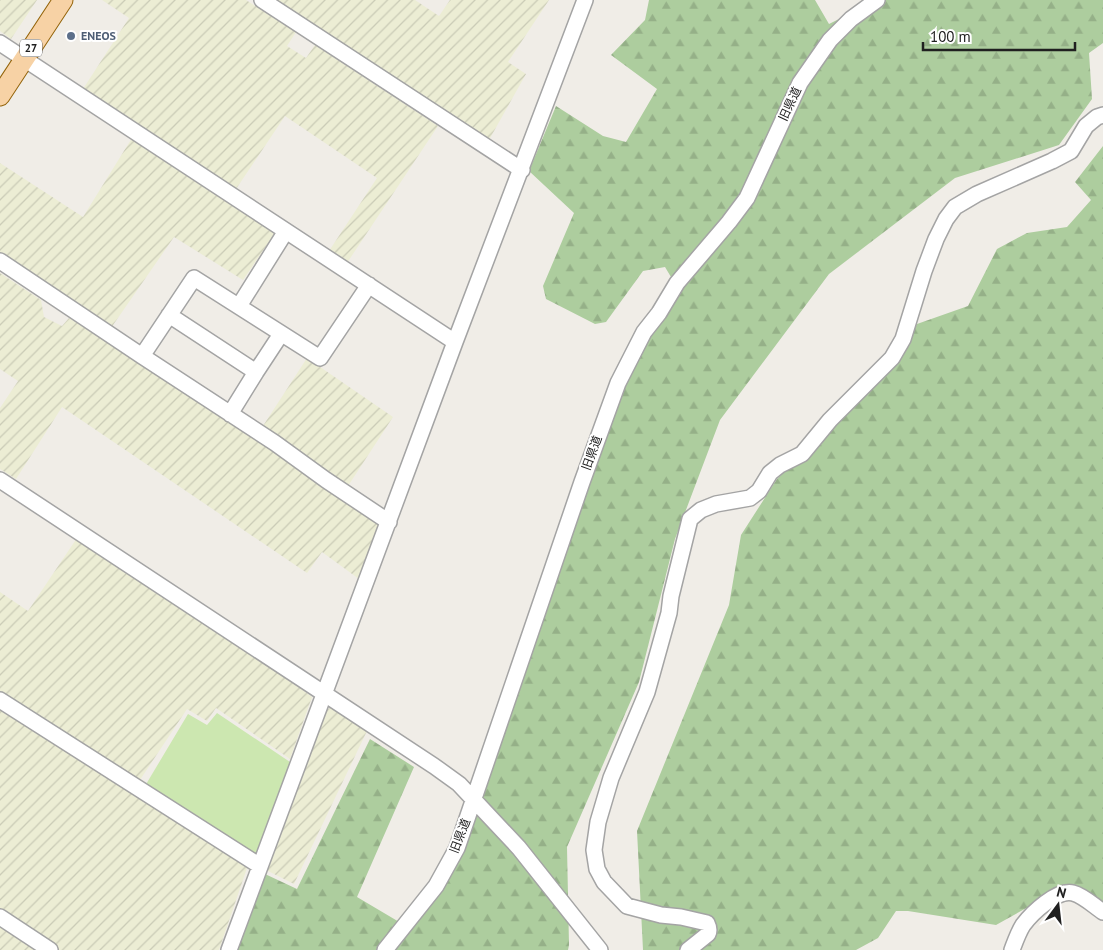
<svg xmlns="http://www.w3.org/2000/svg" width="1103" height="950" font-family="'PT Sans','Noto Sans JP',sans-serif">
	<defs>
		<pattern id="farmland-furrows" width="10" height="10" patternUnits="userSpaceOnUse" patternTransform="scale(1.25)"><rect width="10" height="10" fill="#ecedd4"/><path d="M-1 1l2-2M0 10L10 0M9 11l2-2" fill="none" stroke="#cacbb6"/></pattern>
		<pattern id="forest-firs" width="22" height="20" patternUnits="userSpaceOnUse" patternTransform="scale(1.25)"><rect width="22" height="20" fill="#adcd9e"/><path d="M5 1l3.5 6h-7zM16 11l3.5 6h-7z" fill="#95b088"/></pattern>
	</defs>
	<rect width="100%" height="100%" fill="#f0ede7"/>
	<path fill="url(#farmland-furrows)" d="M0 0H37L11 39 0 31Z
		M102 0H246L296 32 287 46 306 58 315 45 438 126 347 263 329 251 377 178 285 116 236 189 83 89 129 18Z
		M274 0H415L439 16 450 0H549L508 62 526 74 489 140Z
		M132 138 275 233 243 280 174 237 111 328 0 255V163L83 217Z
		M0 273 41 300 44 317 62 326 69 318 231 421 381 522 359 579 322 552 307 573 62 407 16 479 0 469V408L18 381 0 369Z
		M307 358 393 417 348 486 261 429Z
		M77 538 302 685 300 688 312 697 290 759 216 708 207 721 187 709 134 789 247 868 219 950H0V592L28 611Z
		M332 707 367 731 294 884 266 870 324 711Z"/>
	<path fill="#cce7b0" d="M217 713 290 762 257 855 145 786 188 714 207 725Z"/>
	<path fill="url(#forest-firs)" d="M649 0H815L829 24 877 0H1103V43L1089 53 1092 99 1059 145 955 178 829 274 720 420 675 539 639 682 567 847 569 945 568 950H237L265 874 297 889 370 739 414 767 357 897 411 929 461 852 619 402 671 277 665 267 643 271 606 322 595 324 546 299 543 286 574 213 529 171 556 106 603 136 626 142 657 89 611 55 645 20Z
		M1103 146V906L1066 886 996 925 908 911H896L878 938 856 950H643L637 831 729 605 741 535 777 479 896 365 917 324 968 306 997 249 1027 233 1067 227 1091 200 1075 182Z"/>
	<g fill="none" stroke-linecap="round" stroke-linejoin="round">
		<g stroke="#a4a4a4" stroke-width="18">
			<path id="minor" d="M262 0 522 170
				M0 43 455 342
				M0 261 142 356 275 443 326 480 389 522
				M239 306 286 231
				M169 315 256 372
				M142 356 194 278 320 358 369 285
				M230 414 256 372 281 334
				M0 480 434 766 459 784 519 848 600 950
				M0 700 260 866
				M0 917 50 950
				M229 950 455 342 585 0
				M385 950 436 886 457 848 582 482 618 383 644 332 659 313 677 283 729 222 747 198 800 83 830 40 851 19 877 0
				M688 950 708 934C710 930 709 927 707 923L681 917 661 915 627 906 604 882 597 869 594 850 598 822 611 778 647 692 669 613 671 596 690 519 701 510 716 504 750 498 759 491 770 473 780 465 802 454 830 420 892 358 903 339 924 271 936 239 946 219 955 207 977 194 1052 161 1071 151 1086 126 1097 117 1103 115
				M1012 950C1015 942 1018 933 1023 925 1032 913 1057 889 1073 893 1084 896 1094 906 1103 912"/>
		</g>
		<g stroke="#936309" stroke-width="21">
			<path id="major" d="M0 96 63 0"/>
		</g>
		<use href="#minor" stroke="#fff" stroke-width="15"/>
		<use href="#major" stroke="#f7d2a5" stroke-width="19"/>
	</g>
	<circle fill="#5c6f8a" stroke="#fff" stroke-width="2" cx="71" cy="36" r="5"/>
	<g text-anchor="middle" stroke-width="4" stroke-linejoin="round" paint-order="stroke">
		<rect fill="#fff" stroke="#636363" stroke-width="1" x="20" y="39.5" width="22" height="17" rx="4"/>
		<g font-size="11" font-weight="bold" fill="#202020">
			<text x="31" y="52">27</text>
		</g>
		<g font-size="12" font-weight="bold" fill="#4e5e75" stroke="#fff" text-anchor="start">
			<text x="81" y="40">ENEOS</text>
		</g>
		<g font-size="12" fill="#202020" stroke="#fff">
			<text transform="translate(790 104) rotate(-65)" y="4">旧県道</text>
			<text transform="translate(592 453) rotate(-70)" y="4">旧県道</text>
			<text transform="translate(460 836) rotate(-69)" y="4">旧県道</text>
		</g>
	</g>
	<g transform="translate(1058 905) rotate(15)" stroke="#ffffff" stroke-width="4" paint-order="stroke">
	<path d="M0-4L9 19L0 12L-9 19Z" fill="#202020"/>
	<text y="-8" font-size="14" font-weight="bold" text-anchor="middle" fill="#202020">N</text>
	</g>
	<path d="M923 42v8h152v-8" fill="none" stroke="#202020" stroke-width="2.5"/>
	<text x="930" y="42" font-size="15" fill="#202020" stroke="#ffffff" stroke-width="4" paint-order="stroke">100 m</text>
</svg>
